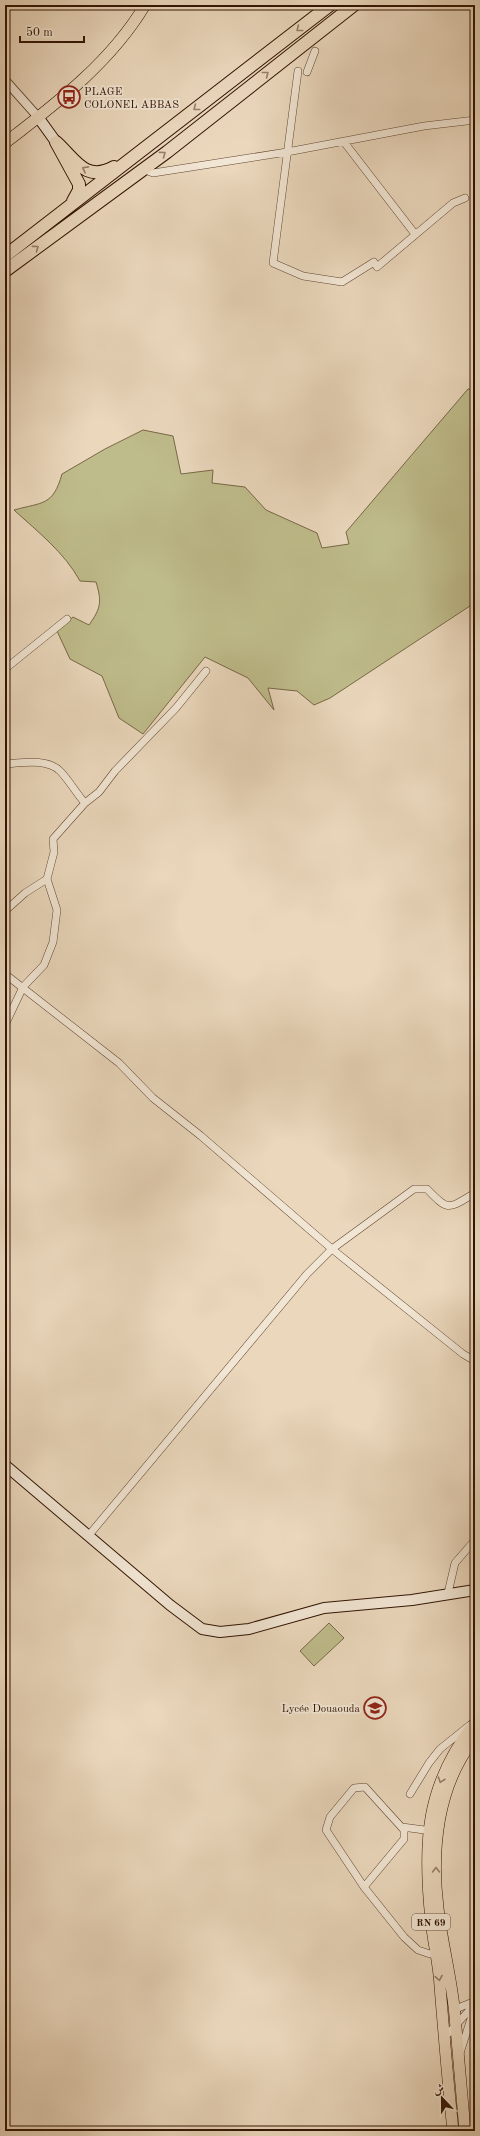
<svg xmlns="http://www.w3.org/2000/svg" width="480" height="2136" font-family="'Old Standard TT',Amiri,serif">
	<rect width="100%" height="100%" fill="#ead7bc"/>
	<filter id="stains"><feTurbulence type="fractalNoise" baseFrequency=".005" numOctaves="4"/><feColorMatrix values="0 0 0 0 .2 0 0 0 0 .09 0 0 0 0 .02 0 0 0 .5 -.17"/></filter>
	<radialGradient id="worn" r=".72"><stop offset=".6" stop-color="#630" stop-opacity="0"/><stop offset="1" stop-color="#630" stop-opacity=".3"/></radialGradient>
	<path fill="#bfbc8b" stroke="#786847" d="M468 389H475V602L473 604 330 698 314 705 297 691 268 688 274 710 248 678 205 657 143 734 119 718 102 676 70 659 57 631 73 617 89 625C101 608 102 602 96 582L80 581C64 552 38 532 14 510 43 502 53 506 62 474L105 449 143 430 173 436 181 474 213 470 212 483 245 487 266 510 317 533 322 548 349 544 346 532Z
		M329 1623 344 1638 314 1666 300 1651Z"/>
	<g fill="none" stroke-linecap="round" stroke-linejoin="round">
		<g stroke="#604531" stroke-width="8">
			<path id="minor" d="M298 71 273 263 303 276 342 282 374 262 377 267 453 203 465 198
				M307 72 315 51
				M344 142 415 234
				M143 169 153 173 287 152 424 126 475 120
				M5 669 67 619
				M5 764C22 763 47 758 60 771 69 780 76 793 85 803
				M5 911 25 893 47 879
				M5 974 119 1063 153 1098 201 1136 332 1249 463 1354 475 1361
				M5 1025 23 987 44 965 53 942 57 910 47 879 54 852 53 839 85 803 99 792 115 771 176 708 206 671
				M89 1535 307 1274 332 1249 414 1189H427C449 1212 448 1209 475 1193
				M448 1593 455 1563 475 1540
				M410 1794 429 1763 440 1749 470 1725
				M402 1827 432 1831
				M364 1887 404 1839V1830L365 1787 354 1788 330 1817 326 1830 364 1887 404 1937 418 1950 430 1954 435 1953
				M453 2003 458 2008 473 2002
				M445 2037 474 2005
				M460 2053 475 2006"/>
		</g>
		<g stroke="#604531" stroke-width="10">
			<path id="tertiary" d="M5 80 38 117"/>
		</g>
		<g stroke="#321403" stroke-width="12">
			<path id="secondary" d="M38 117 56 142
				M5 1465 170 1605 202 1629 220 1632 249 1629 324 1608 412 1600 475 1590"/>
		</g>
		<g stroke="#321403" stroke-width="12">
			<path id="primary" d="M5 143C57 103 111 62 145 5
				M453 2131C448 2083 444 2035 440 1986 439 1964 433 1942 431 1920 423 1844 425 1785 475 1723
				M465 2131C462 2093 458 2054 455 2016 452 1980 442 1944 438 1908 431 1850 437 1785 475 1738"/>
		</g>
		<g stroke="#321403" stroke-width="14">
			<path id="motorway" d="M73 201 79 190V184L56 142C75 159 85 183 114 167
				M5 256 330 5
				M5 271 167 152 354 5"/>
		</g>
		<use href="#minor" stroke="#f1e5d3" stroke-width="7"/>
		<use href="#tertiary" stroke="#f1e5d3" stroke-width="8"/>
		<use href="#secondary" stroke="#f1e5d3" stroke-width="10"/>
		<use href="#primary" stroke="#ead7bc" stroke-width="11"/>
		<use href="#motorway" stroke="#ead7bc" stroke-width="12"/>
	</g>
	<defs><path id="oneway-chevron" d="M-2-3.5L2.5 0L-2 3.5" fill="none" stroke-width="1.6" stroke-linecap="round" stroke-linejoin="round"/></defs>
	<g stroke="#977f69">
		<use href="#oneway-chevron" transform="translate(299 29) rotate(142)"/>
		<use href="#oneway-chevron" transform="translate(266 74) rotate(-38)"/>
		<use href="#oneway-chevron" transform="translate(196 108) rotate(142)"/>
		<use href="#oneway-chevron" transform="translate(163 154) rotate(-36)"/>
		<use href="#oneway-chevron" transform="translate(85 169) rotate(-152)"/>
		<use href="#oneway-chevron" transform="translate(36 248) rotate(-36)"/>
		<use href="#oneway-chevron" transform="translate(441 1780) rotate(109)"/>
		<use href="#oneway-chevron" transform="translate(436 1870) rotate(-90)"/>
		<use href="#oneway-chevron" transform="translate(439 1978) rotate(81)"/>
	</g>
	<defs>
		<g id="bus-ring" transform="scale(1.15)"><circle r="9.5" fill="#f1e5d3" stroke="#8f2418" stroke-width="1.5"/><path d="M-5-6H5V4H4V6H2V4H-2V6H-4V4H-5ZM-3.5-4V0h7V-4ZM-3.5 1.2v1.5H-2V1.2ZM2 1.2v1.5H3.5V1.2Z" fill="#8f2418"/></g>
		<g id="school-ring" transform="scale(1.15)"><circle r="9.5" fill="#f1e5d3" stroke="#8f2418" stroke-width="1.5"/><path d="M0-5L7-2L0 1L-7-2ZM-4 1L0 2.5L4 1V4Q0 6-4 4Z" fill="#8f2418"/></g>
	</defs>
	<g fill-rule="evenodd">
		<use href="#bus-ring" x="69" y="97"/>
		<use href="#school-ring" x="375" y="1708"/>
	</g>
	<g text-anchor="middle" stroke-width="3.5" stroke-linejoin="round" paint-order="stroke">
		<rect fill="#f1e5d3" stroke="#6b5341" stroke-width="1" x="412" y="1914" width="38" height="16" rx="3"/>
		<g font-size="10" font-weight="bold" fill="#321403">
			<text x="431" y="1926">RN 69</text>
		</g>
		<g font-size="11" fill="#321403" stroke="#f1e5d3" text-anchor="start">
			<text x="84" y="95">PLAGE<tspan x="84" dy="13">COLONEL ABBAS</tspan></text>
			<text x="360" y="1712" text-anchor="end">Lycée Douaouda</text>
		</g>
	</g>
	<rect width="480" height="2136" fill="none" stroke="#ead7bc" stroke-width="20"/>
	<rect x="6" y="6" width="468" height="2124" fill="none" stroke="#321403" stroke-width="2"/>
	<rect x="10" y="10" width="460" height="2116" fill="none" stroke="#321403"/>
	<g transform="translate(442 2098) rotate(338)" stroke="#f1e5d3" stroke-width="3" paint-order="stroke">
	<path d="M0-3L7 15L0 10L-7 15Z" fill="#321403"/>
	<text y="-6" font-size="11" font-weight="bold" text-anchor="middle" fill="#321403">ش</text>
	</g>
	<path d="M20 36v6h64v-6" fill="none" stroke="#321403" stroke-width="2"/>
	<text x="26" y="36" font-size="12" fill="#321403" stroke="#f1e5d3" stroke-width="3" paint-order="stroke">50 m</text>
	<rect width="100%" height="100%" filter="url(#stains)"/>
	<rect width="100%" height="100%" fill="url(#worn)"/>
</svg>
